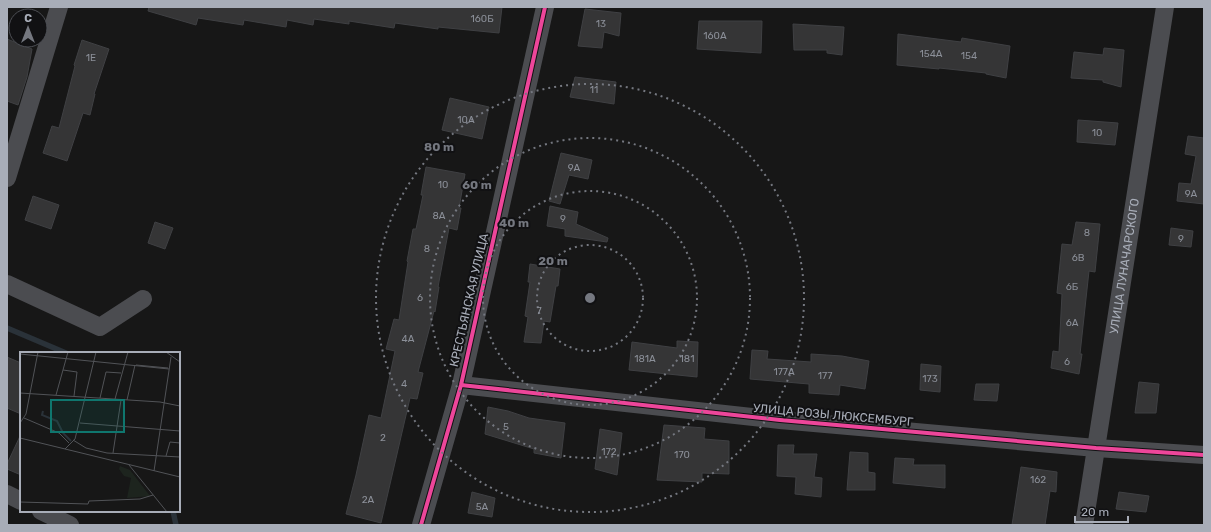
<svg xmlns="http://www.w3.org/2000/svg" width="1211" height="532" font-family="Rubik,sans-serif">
	<rect width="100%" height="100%" fill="#171717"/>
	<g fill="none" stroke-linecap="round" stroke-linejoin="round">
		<path stroke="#2a3239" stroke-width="5.5" d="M7 328 66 353
			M173 511 176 525"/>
	</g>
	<path fill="#353536" stroke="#3f4043" d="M149 7H502L499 33 438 27V29L395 23 394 28 349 21V24L314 19 313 25 287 20 286 27 244 20 243 25 198 18 196 25 148 11Z
		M585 9 621 13 619 36 604 32 602 48 578 46Z
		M699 21H762L761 53 697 49Z
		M793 24 844 27 842 55 827 53V50H794Z
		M898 34 961 42 962 38 1010 46 1006 78 986 74V73L939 68V69L897 65Z
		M7 39 32 49 27 77 18 105 7 101Z
		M82 40 109 49 94 94H95L90 115 83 113 67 161 43 153 52 126 59 128 75 66 74 65Z
		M1104 48 1124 50 1121 87 1103 82V80L1071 78 1074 52 1103 55Z
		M575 77 616 82 614 104 570 97Z
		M450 98 489 107 482 139 442 130Z
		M1078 120 1118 123 1115 145 1077 142Z
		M1188 136 1204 138V204L1177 201 1179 183 1191 184 1196 156 1185 154Z
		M561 153 592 160 588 179 569 175 560 204 549 201Z
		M426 167 465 174 459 208H461L457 230 449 228 438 287H439L435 312 434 311 418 372 423 373 417 399 410 398 381 523 346 514 356 475 369 415 381 418 395 351 386 349 394 319 399 320 408 262 407 261 413 229H416L423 195H421Z
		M33 196 59 205 51 229 25 220Z
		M550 206 578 212 576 224 608 238 607 242 565 236V229L547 226Z
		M155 222 173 228 165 249 148 243Z
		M1076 222 1100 224 1095 272 1089 271 1080 354H1082L1079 374 1051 368 1053 351 1059 352 1062 294 1057 293 1062 244 1072 245Z
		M1171 228 1193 231 1191 247 1169 245Z
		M530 264 560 269 558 286H556L550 322 544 321 541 343 524 342 528 317 525 316 530 282H528Z
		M677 341 698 342 697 377 629 370 632 342 677 348Z
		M752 350 768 351 767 359 811 362V354L842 356 869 361 865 389 840 385 839 395 809 393V384L750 379Z
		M7 357 21 363V414L7 408Z
		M921 364 941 366 940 392 920 390Z
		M1139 382 1159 384 1156 413H1135Z
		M976 384H999L997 401 974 400Z
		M488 407 508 411 529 418 565 423 561 458 534 453V449L485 434Z
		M664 425 705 428 704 439 729 441V474L702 473V482L657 480Z
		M600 429 622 433 617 475 595 469Z
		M21 434V475L7 469V464Z
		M778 445H794L793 454H817L814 477 822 478 821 497 795 494 796 477 777 476Z
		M850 452 868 453V472L875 473V490H847Z
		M895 458 914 459 913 465H945V488L893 483Z
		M1021 467 1057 472 1056 492 1050 491 1045 525H1012Z
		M472 492 495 498 492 517 468 513Z
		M1119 492 1149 496 1146 512 1116 509Z"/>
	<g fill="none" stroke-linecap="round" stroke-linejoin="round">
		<g stroke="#4b4c50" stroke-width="18">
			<path d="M7 178 59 7"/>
			<path d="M7 284 100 327 143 299"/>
			<path d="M461 385 780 420 1096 448 1204 455"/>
			<path d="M7 494 21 501"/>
			<path d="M41 511 70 525"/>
			<path d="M421 525 461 385 545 7"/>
			<path id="s1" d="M1084 525 1165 7"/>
		</g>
		<g stroke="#111113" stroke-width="6">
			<path id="cycleway" d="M461 385 780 420 1096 448 1204 455
				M421 525 461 385 545 7"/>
		</g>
		<use href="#cycleway" stroke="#ed469a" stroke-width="4"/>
	</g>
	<g fill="none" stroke="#757880" stroke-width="2" stroke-dasharray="2 4">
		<circle cx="590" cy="298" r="53"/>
		<circle cx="590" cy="298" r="107"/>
		<circle cx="590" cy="298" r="160"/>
		<circle cx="590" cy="298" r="214"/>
	</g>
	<g text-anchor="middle" stroke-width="4" stroke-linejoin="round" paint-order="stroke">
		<g font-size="10" fill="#8b8f98">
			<text x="482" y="22">160Б</text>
			<text x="601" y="27">13</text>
			<text x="715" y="39">160А</text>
			<text x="931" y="57">154А</text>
			<text x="969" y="59">154</text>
			<text x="91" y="61">1Е</text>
			<text x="594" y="93">11</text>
			<text x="466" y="123">10А</text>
			<text x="1097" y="136">10</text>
			<text x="574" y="171">9А</text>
			<text x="443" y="188">10</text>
			<text x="1191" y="197">9А</text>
			<text x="439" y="219">8А</text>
			<text x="563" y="222">9</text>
			<text x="1087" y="236">8</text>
			<text x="1181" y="242">9</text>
			<text x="427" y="252">8</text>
			<text x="1078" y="261">6В</text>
			<text x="1072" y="290">6Б</text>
			<text x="420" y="301">6</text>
			<text x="539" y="314">7</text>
			<text x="1072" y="326">6А</text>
			<text x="408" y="342">4А</text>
			<text x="645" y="362">181А</text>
			<text x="687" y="362">181</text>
			<text x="1067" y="365">6</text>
			<text x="784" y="375">177А</text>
			<text x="825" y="379">177</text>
			<text x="930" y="382">173</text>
			<text x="404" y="387">4</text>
			<text x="506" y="430">5</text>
			<text x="383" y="441">2</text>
			<text x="609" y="455">172</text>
			<text x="682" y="458">170</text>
			<text x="1038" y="483">162</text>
			<text x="368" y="503">2А</text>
			<text x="482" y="510">5А</text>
		</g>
		<g font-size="12" fill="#a8adb8" stroke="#111113">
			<text dy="4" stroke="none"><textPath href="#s1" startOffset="262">УЛИЦА ЛУНАЧАРСКОГО</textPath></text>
			<text transform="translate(469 300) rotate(-77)" y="4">КРЕСТЬЯНСКАЯ УЛИЦА</text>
			<text transform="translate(833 415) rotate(5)" y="4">УЛИЦА РОЗЫ ЛЮКСЕМБУРГ</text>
		</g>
	</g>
	<g transform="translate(20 352)">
		<rect width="160" height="160" fill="#171717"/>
		<path d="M100 114 110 118 130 144 107 146 111 126 104 124 99 117Z" fill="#1d241e"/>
		<path fill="none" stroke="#2a3239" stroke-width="2" d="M23 59 22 63 37 69 43 81 51 89"/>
		<path fill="none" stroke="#515357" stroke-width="1" d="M146 0 160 10M0 2 149 17M116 13 148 16M43 18 57 20 54 44M0 41 140 50 160 54M36 43 48 0M80 46 86 20 101 21M95 47 108 0M107 48 115 13M4 66 39 81 49 91M0 71 6 62 18 0M60 71 160 79M0 86 160 125M53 88 66 96 87 101 160 105M45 97 55 87 76 0M93 101 101 48M146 104 150 90 160 91M109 113 147 160M134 119 151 5M0 150 68 152M68 152 69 149 120 147 133 143"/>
		<path fill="#0f766e" fill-opacity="0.15" stroke="#0f766e" stroke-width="2" d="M31 48H104V80H31Z"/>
		<rect width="160" height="160" fill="none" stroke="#a8adb8" stroke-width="2"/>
	</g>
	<circle cx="590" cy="298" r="6" fill="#757880" stroke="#111113" stroke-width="2"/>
	<g font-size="12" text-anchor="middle" font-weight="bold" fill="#757880" stroke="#111113" stroke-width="4" stroke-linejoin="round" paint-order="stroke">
		<text x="439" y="151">80 m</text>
		<text x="477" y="189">60 m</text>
		<text x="514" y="227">40 m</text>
		<text x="553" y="265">20 m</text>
	</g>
	<rect width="1211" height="532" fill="none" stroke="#a8adb8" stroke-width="16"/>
	<g transform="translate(28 28)"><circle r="19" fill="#111113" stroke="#4d4f55"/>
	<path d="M0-3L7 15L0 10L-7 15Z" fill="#757880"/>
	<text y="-6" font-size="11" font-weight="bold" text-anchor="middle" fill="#a8adb8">С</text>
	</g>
	<path d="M1075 516v6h53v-6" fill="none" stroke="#a8adb8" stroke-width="2"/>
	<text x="1081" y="516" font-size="12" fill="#a8adb8" stroke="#111113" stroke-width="3" paint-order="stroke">20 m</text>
</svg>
